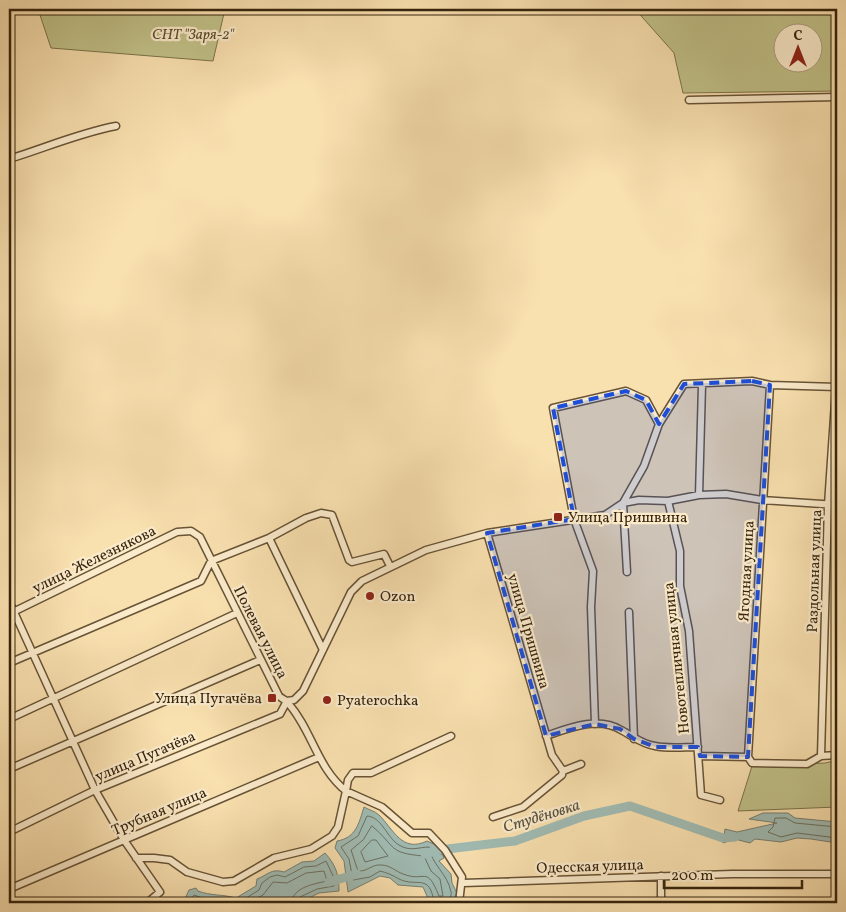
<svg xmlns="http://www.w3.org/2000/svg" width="846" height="912" font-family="Vollkorn,serif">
	<rect width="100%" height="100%" fill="#f9e0af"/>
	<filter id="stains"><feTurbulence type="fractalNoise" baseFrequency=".004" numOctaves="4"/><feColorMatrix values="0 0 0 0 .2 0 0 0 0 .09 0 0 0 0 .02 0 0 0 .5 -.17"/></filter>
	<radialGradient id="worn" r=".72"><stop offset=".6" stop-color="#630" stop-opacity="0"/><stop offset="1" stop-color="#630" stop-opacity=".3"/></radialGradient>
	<path fill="#c1c188" stroke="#7c724b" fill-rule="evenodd" d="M38 9H225L213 61 51 48Z
		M635 9H837V91L683 93 674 53ZM814 32V62H784V32Z
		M837 760V807L738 811 752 766 825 763Z"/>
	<path fill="#a0bbb3" stroke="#767f71" d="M364 807C369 810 375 811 379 815 394 830 402 853 427 841L436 845 435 852 443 855 444 858 439 861 451 874 452 883 457 893 452 903H430L423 887 398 885 390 878 380 876 348 892 344 861 335 848 337 841C356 838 359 823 364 807Z
		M763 813H788L795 818 837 822V843L811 839 797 838 781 842 755 839 750 843 735 839 723 843 725 829 737 832 777 823 749 819Z
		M325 853C336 865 339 875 339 891L319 893 299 903 288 901 280 903H183L189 890 196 888 198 891C211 896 222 894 236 898L256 886 257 879C268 875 271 868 284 872L302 862 314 861Z"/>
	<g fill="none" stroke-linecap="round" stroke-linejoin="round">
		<path stroke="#6b7060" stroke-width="1" d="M372 826C397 847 387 853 424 856L431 871 440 879 443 896H439C426 864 426 883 403 874 395 871 390 865 381 865 372 864 367 872 358 871L351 850 363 840Z
			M837 827 795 823 786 818H775L773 827 768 832 781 837 797 833 837 838
			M372 840H376L388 856 365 862 361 852Z
			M189 903 194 895 211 901 222 899 238 903 259 890 262 883 270 877 277 875 285 877 304 867 316 866 326 861 334 878V886L317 889 300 897 298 903
			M248 903 263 895 273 882 287 883 306 873 324 871 327 881C314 884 293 887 291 903
			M434 903C430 872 417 888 399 879 392 875 388 873 380 871L370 877 353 880 349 859 341 847 358 836 367 816C382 817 387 838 399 845 410 852 419 847 429 847 431 864 448 874 451 892 452 895 449 900 448 903"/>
		<path stroke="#a0bbb3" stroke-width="9" d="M425 854 439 850 515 841 584 816 630 806 723 838 735 837
			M329 882 357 874"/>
		<g stroke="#675336" stroke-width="9">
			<path id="minor" d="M689 100 837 97
				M9 159C45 148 79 133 116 126
				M699 495 702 385
				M668 501 680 551V586L689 631 701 795 720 800
				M487 533 552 755 563 771 562 775 523 807 493 817
				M269 538 323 650
				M627 572 623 503 644 466 659 424 684 384 752 381 770 385 837 387
				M9 601 95 790 124 840 160 892 147 903
				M629 612 634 739
				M9 614 177 532 191 531 200 537 279 696C282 699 286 700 288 703 312 730 317 768 346 791L348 780 353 773H371L451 736
				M9 663 201 581 211 561 269 538 306 518 321 513 332 515 349 560 352 562 384 554 390 566
				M287 701 294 700 303 691 351 592 362 581 426 550 487 533 605 515 623 503 639 500 668 501 699 495 726 494 762 500 837 505
				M9 719 237 613
				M595 724 591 607 593 571 574 519 553 408 626 391 646 400 659 424
				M546 736C569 728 598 716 621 730 633 736 641 744 655 746 669 749 684 747 698 747
				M700 756 748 757 752 763 807 764 821 756 837 755
				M821 756 828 505 836 387
				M748 757 770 385
				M9 769 260 660
				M563 771 581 764
				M9 832 95 790 280 714 287 701
				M136 858H154L170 860 187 872 223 882 234 881 274 858 311 849 332 836 338 827 346 791 382 807 412 833H429L445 850 462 877 459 903
				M661 876V903
				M463 883 732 874H837
				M9 889 319 757"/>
		</g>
		<use href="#minor" stroke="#fbebcb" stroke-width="6"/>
	</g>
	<path fill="#1d4ed8" fill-opacity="0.2" stroke="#1d4ed8" stroke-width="4" stroke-dasharray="10 6" stroke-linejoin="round" d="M752 381 770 385 748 757 700 756 698 747H656L634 739 620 729 595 724 546 736 487 533 574 519 553 408 626 391 646 400 659 424 684 384Z"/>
	<g fill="#8f2418" stroke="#fbebcb" stroke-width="2">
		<rect x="553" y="512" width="10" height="10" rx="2.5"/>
		<circle cx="370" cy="596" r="5"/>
		<rect x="267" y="693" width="10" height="10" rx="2.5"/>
		<circle cx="327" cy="700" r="5"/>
	</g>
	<g text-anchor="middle" stroke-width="4.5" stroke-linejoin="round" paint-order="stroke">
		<g font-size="15" font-style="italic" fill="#594b2c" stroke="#fbebcb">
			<text x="193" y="39">СНТ "Заря-2"</text>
		</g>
		<g font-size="15" fill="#36240e" stroke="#fbebcb" text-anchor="start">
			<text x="568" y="522">Улица Пришвина</text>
			<text x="380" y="601">Ozon</text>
			<text x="262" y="703" text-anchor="end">Улица Пугачёва</text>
			<text x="337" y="705">Pyaterochka</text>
		</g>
		<g font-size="15" fill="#36240e" stroke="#fbebcb">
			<text transform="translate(94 559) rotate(-26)" y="5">улица Железнякова</text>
			<text transform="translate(746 571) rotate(-87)" y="5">Ягодная улица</text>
			<text transform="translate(814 571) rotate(-88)" y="5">Раздольная улица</text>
			<text transform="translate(529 631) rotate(74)" y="5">улица Пришвина</text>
			<text transform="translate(261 632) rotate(63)" y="5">Полевая улица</text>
			<text transform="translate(676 658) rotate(-96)" y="5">Новотепличная улица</text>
			<text transform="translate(145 756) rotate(-23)" y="5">улица Пугачёва</text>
			<text transform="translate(159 811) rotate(-23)" y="5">Трубная улица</text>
			<text transform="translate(590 866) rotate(-2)" y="5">Одесская улица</text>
		</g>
		<g font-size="16" font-style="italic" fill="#565140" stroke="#fbebcb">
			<text transform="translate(541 815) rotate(-17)" y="6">Студёновка</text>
		</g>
	</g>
	<rect width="846" height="912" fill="none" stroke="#f9e0af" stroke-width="30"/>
	<rect x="10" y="10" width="826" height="892" fill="none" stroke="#36240e" stroke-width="2.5"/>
	<rect x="15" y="15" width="816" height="882" fill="none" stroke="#36240e"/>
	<g transform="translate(798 48)"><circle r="24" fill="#fbebcb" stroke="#ac9b7f"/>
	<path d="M0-4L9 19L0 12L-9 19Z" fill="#8f2418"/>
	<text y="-8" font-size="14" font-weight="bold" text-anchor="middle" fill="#36240e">С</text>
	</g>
	<path d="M664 880v8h138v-8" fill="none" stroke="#36240e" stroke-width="2.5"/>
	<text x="671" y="880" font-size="15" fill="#36240e" stroke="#fbebcb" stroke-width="4" paint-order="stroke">200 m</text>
	<rect width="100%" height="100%" filter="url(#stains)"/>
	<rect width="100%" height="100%" fill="url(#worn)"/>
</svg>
